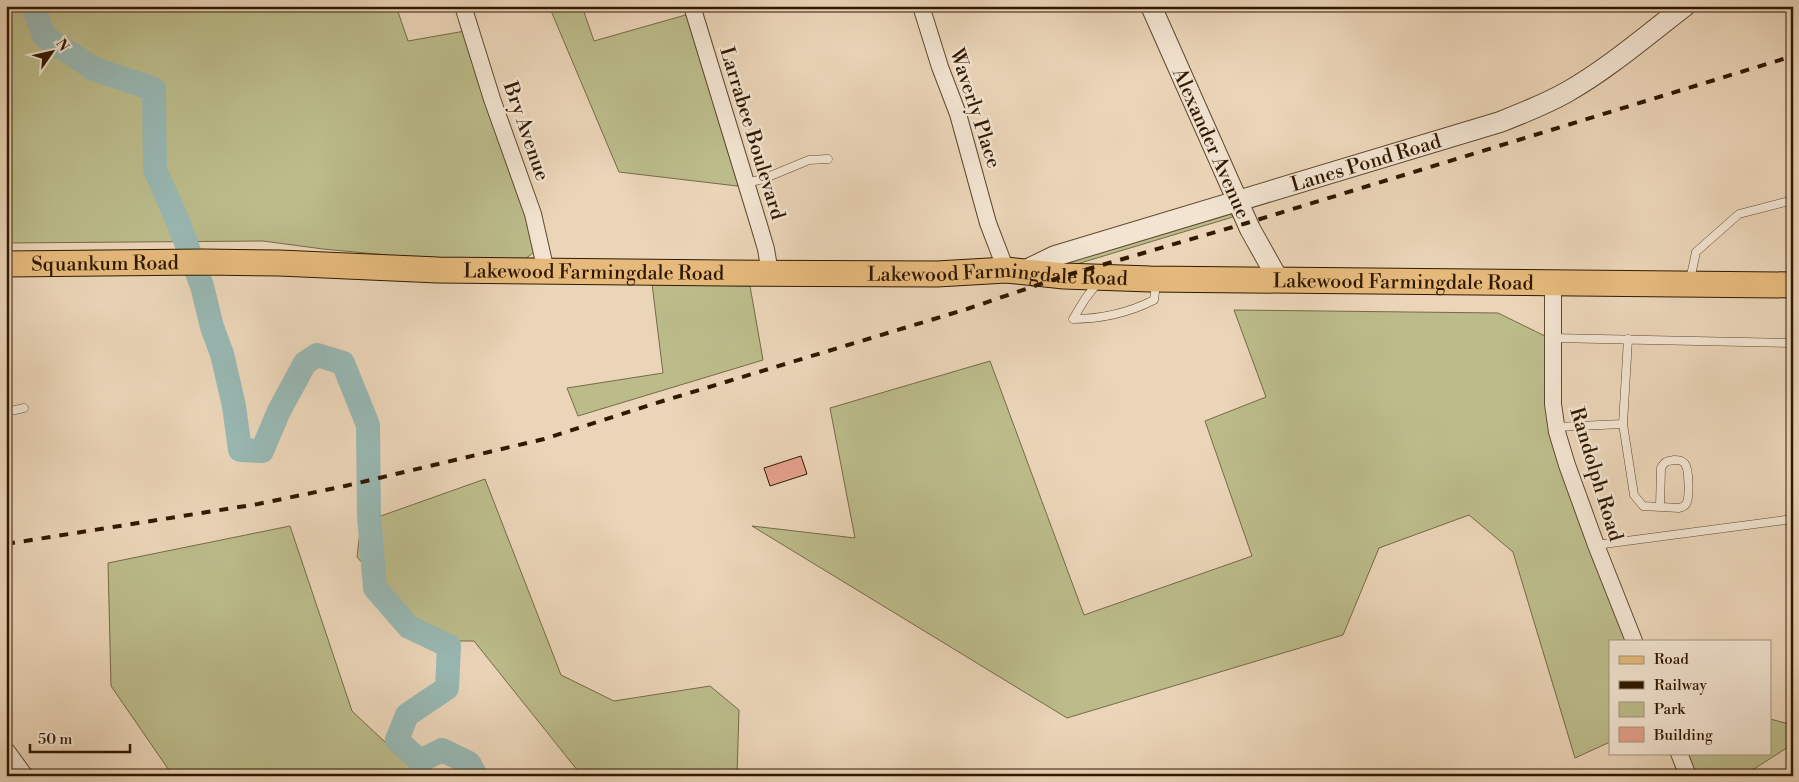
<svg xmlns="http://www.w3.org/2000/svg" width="1799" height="782" font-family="'Libre Bodoni',serif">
	<rect width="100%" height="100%" fill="#ebd5b8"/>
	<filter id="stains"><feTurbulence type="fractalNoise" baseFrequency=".004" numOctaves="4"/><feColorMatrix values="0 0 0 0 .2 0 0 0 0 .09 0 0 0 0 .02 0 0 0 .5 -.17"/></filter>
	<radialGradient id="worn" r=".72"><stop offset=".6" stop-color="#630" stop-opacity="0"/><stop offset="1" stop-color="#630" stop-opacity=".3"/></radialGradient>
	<path fill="#bcbc8b" stroke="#766a46" d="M6 6H396L408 41 465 31 528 215 534 252 524 260 430 259 323 249 263 241 6 243Z
		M549 6H582L594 41 696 12 754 188 619 172Z
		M1230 213 1233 217 1077 264H1062Z
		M652 284 750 286 763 360 578 416 567 388 663 373Z
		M1234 310 1498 313 1547 337 1571 476 1634 641H1610V742L1575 758 1513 552 1469 515 1379 548 1343 635 1067 718 752 526 855 538 830 408 990 361 1084 615 1252 556 1205 421 1266 397Z
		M485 479 561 675 614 701 710 686 739 710 737 776H582L474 641H430L357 557 361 523Z
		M290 526 352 711 402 758 442 776H173L111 686 108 563Z
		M1770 719 1793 725V744L1743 776H1687L1677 753H1770Z"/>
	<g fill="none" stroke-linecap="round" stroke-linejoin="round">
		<path stroke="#98b8b3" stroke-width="24" d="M33 6 44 36 94 69 154 89 155 170 179 224 202 286 212 327 222 354 234 406 240 450 262 451 279 411 305 363 317 355 343 363 368 425 369 515 375 588 409 627 449 646 447 688 407 715 397 740 420 761 442 750 469 763 476 776"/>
	</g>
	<path fill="#e4a18c" stroke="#301900" d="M801 456 807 474 770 486 764 468Z"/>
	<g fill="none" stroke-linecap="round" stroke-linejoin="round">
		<g stroke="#5f482e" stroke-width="9">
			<path id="service" d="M746 183 763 179 809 160 828 159
				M1690 280 1696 252 1739 214 1793 200
				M1099 281 1085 299 1073 319C1101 319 1128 313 1154 300L1156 283
				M1552 338 1793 343
				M1628 339 1623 424 1634 495 1643 506 1679 508C1682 507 1684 507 1686 504 1690 499 1689 469 1685 464 1682 460 1679 460 1674 460 1667 461 1665 461 1661 468L1660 507
				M6 412 24 408
				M1556 427 1623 424
				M1596 545 1793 519"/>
		</g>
		<g stroke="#5f482e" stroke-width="18">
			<path id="minor" d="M463 6 492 99 533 214 546 271
				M692 6 758 222 766 249 770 273
				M921 6 940 67 958 114 988 223 1006 270
				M1553 284V404L1557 432 1567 465 1596 545 1634 641
				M6 750 25 776
				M1679 753 1688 776"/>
		</g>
		<g stroke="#5f482e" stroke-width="22">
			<g id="tertiary">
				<path id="s1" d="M1151 6 1250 229 1278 279"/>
				<path id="s2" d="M1024 271 1055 256 1500 122C1523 113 1546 104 1567 92 1609 68 1647 35 1685 6"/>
			</g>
		</g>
		<g stroke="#301900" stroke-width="27">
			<g id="primary">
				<path id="s3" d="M6 264 203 262 279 263 438 270 725 273 937 274 1006 270 1064 276 1150 279 1793 285"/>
			</g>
		</g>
		<use href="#service" stroke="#f2e4d1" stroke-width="8"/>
		<use href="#minor" stroke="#f2e4d1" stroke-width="16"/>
		<use href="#tertiary" stroke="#f2e4d1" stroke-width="20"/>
		<use href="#primary" stroke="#e6ba7c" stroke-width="25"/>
		<path stroke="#301900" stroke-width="4" stroke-dasharray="9 9" stroke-linecap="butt" d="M6 544 258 504 345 486 544 439 653 404 967 309 1064 276 1247 223 1793 56"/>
	</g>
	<g text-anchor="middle" stroke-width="5" stroke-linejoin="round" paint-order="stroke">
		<g font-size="20" fill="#301900" stroke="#f2e4d1">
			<text transform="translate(976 108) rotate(72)" y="7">Waverly Place</text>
			<text transform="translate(527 131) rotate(71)" y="7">Bry Avenue</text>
			<text transform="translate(753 133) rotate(73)" y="7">Larrabee Boulevard</text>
			<text dy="7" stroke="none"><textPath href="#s1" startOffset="150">Alexander Avenue</textPath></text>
			<text dy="7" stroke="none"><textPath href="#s2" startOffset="359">Lanes Pond Road</textPath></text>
			<text dy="7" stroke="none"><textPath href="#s3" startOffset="99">Squankum Road</textPath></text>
			<text dy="7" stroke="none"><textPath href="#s3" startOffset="588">Lakewood Farmingdale Road</textPath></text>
			<text dy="7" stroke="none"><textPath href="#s3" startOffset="992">Lakewood Farmingdale Road</textPath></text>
			<text dy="7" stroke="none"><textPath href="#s3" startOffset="1398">Lakewood Farmingdale Road</textPath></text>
			<text transform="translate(1597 474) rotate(73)" y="7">Randolph Road</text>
		</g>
	</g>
	<rect width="1799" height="782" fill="none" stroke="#ebd5b8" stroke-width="25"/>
	<rect x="8" y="8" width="1784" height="767" fill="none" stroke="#301900" stroke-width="2.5"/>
	<rect x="12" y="12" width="1774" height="757" fill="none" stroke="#301900"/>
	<rect x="1609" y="640" width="162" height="115" fill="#f2e4d1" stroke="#a4937d"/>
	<rect x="1619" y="656" width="25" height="8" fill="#e6ba7c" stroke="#a4937d"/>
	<text x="1654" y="664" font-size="15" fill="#301900">Road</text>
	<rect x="1619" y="681" width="25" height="8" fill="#301900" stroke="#a4937d"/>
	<text x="1654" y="690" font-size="15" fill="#301900">Railway</text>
	<rect x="1619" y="702" width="25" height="15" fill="#bcbc8b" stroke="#a4937d"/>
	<text x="1654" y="714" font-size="15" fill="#301900">Park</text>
	<rect x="1619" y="727" width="25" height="15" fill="#e4a18c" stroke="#a4937d"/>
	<text x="1654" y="740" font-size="15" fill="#301900">Building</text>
	<g transform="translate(52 52) rotate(56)" stroke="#f2e4d1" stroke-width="4" paint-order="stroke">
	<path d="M0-4L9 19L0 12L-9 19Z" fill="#301900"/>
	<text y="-8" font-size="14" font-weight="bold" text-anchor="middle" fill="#301900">N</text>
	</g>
	<path d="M30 744v8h100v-8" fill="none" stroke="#301900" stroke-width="2.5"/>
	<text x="38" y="744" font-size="15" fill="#301900" stroke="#f2e4d1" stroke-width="4" paint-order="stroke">50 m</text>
	<rect width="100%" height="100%" filter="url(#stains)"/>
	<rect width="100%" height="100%" fill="url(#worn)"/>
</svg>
